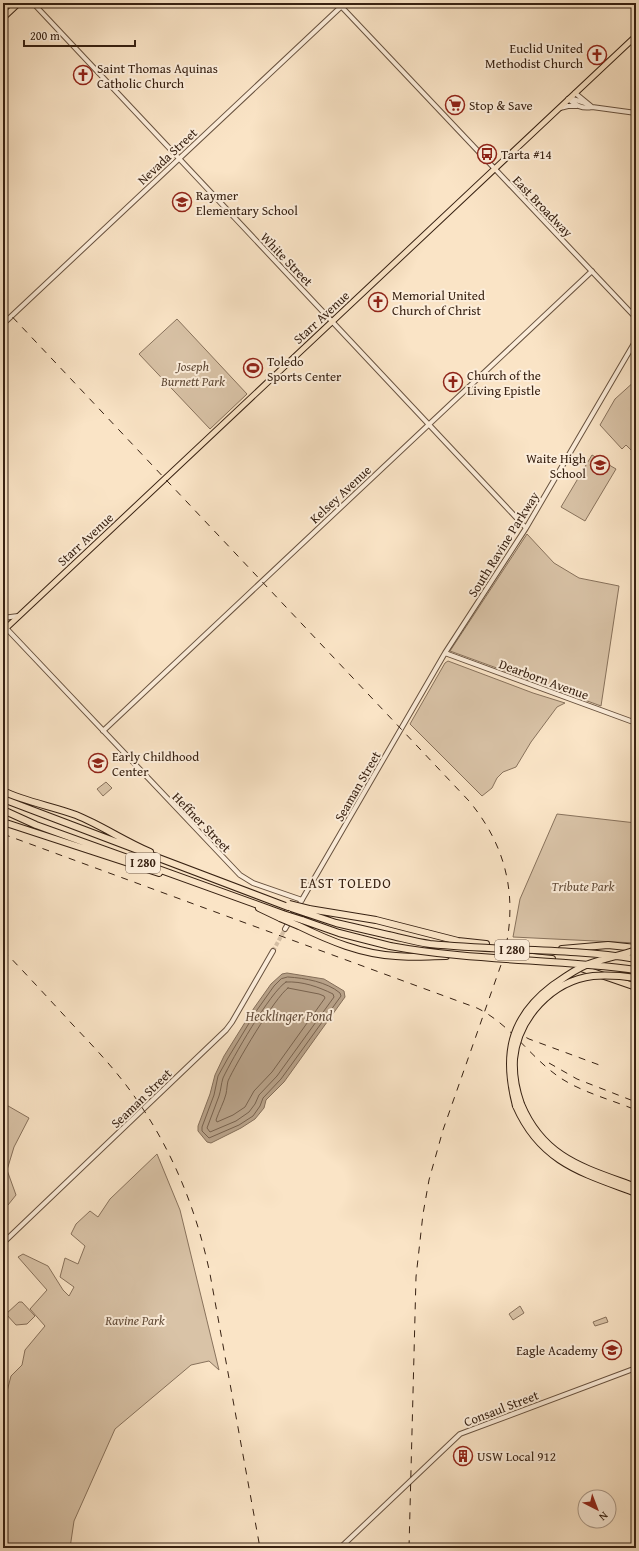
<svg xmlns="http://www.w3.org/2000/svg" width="639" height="1551" font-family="'Gentium Book Plus',serif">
	<rect width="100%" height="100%" fill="#fae4c6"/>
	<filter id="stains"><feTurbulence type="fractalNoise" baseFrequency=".005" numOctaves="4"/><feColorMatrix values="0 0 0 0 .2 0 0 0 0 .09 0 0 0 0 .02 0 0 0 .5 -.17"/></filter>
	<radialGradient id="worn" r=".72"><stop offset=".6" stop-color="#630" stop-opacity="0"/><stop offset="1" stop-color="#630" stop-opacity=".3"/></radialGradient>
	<path fill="#d9c3a7" stroke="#88725c" d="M3 3H19L3 18Z
		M177 319 247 394 210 429 139 354Z
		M636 380V449L633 452 626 445 622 449 600 425 615 399Z
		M592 455 616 469 585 521 561 507Z
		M527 534 554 563 579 578 619 586 601 706 450 651Z
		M448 661 533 693 565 703 557 707 531 742 516 767 503 772 497 778 492 788 482 796 410 724 445 663Z
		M106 782 112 788 103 796 97 789Z
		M557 814 636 823V943L513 937 520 899Z
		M3 1103 29 1118 14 1147 7 1170 16 1195 8 1205 3 1202Z
		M157 1154 180 1210 219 1370 209 1361 191 1365 115 1429 74 1521 70 1548H3V1444L5 1440 3 1437V1397L5 1399 11 1376 22 1365 25 1350 45 1326 30 1309 47 1290 18 1257 23 1254 48 1266 63 1290 69 1296 74 1287 60 1277 65 1258 78 1264 85 1246 71 1234 76 1224 90 1211 98 1217 110 1199Z
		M19 1302H22L35 1316 27 1324 16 1325 6 1314Z
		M520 1306 524 1313 513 1320 509 1314Z
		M606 1317 608 1322 595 1326 593 1322Z"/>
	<path fill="#b8a289" stroke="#846e59" d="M287 973 324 979 344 991 345 997 284 1082 266 1100 264 1108 255 1119 241 1128 211 1143 207 1142 198 1131V1126L210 1094 215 1075 224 1056 254 1008 271 984 282 974Z"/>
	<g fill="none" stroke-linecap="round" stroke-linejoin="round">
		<path stroke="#78624e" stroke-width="1" d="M288 977C305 978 327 982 340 993L341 996 281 1079 263 1098 260 1106 253 1116 239 1125 209 1138 202 1131V1127L214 1095 218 1076 228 1058 257 1010 274 986 281 979Z
			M286 982C302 981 319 987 333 994L334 997 277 1076 259 1095 255 1104 249 1112 236 1121 210 1132 207 1128C211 1117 215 1107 219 1096 221 1090 221 1084 223 1078 232 1059 270 992 286 982Z
			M288 988 319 994 324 996 325 998 272 1072 254 1091 245 1107 233 1115 217 1122 216 1120C219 1111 224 1102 226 1094 227 1089 227 1085 228 1081 235 1065 275 997 288 988Z"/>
		<path stroke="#d3bda2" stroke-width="4" stroke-dasharray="4 2" stroke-linecap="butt" d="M273 951 285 929"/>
		<g stroke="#68523f" stroke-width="6">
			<path id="minor" d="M33 3 526 528
				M338 3 636 318
				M575 93 592 107
				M570 98 588 104
				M568 99C576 105 581 109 592 107L636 113
				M560 108 568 106H577
				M3 324 345 3
				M3 618 18 616
				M6 628 240 875 253 883 302 900
				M445 653 636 723
				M103 731 592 271
				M285 929 445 653 526 528 636 340
				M3 1243 226 1030 232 1022 273 951
				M340 1548 460 1434 636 1368"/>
		</g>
		<g stroke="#372112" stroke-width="7">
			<path id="major" d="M3 18 19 3
				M3 631 636 36"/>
		</g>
		<g stroke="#372112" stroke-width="8">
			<path id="highway" d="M3 791C26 802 52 806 76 815 101 825 124 841 150 852
				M3 799 288 907
				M3 810 36 825 283 914
				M3 822 159 873
				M259 908 280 918
				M309 909 376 920 458 941 486 944
				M306 913 336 923 388 935
				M302 920 339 933 390 946
				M299 926C330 941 361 954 396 956 413 958 429 956 446 956
				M562 949 608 945 636 948
				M522 956 552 959
				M578 967 636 987
				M521 1104C544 1159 585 1168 636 1187
				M516 1106C541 1163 583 1173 636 1193"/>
		</g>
		<use href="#minor" stroke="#fcedda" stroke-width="4"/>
		<use href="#major" stroke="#fae4c6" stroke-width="5"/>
		<use href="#highway" stroke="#fae4c6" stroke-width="6"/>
		<path stroke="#372112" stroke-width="1" stroke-dasharray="7 7" stroke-linecap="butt" d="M3 307 469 801C509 849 519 903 502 962L443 1130 429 1180 423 1214 416 1277 409 1548
			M3 834 477 1008C510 1024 529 1056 559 1077 581 1092 612 1100 636 1110
			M3 950C27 975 50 1000 73 1025 93 1046 112 1066 129 1089 170 1144 196 1207 210 1274L260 1548
			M514 1031 529 1039 602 1066
			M549 1063 577 1079 636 1102"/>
		<g stroke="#372112" stroke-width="8" stroke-linecap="butt">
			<path id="highway-bridge" d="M289 904 309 909
				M291 908 306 913
				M283 914 302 920
				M280 918 299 926
				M388 935C402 938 416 942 430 944 499 951 568 948 636 959
				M390 946C471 961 554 959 636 970
				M521 1104C516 1090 513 1075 514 1059 518 1018 552 981 593 976 607 975 622 976 636 978
				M516 1106C503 1056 509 1019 552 986 562 979 574 970 586 965 602 959 619 956 636 950"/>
		</g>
		<use href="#highway-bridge" stroke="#fae4c6" stroke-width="6"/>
	</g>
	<defs>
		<g id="church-ring" transform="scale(1)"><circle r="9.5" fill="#fcedda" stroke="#8f2418" stroke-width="1.5"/><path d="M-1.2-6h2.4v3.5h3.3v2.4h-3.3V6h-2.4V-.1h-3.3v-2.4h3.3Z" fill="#8f2418"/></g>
		<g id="supermarket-ring" transform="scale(1)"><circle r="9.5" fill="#fcedda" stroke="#8f2418" stroke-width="1.5"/><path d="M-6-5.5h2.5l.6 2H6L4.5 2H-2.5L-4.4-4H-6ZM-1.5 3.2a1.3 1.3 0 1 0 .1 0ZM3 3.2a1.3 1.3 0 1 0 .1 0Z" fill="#8f2418"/></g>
		<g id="bus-ring" transform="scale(1)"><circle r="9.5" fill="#fcedda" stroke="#8f2418" stroke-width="1.5"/><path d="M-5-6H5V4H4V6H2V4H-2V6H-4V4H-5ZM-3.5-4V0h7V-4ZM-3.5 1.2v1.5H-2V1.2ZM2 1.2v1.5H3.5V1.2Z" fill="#8f2418"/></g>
		<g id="school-ring" transform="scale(1)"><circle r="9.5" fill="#fcedda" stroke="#8f2418" stroke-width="1.5"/><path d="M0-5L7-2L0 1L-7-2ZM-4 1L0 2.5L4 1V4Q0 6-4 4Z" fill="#8f2418"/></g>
		<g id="stadium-ring" transform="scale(1)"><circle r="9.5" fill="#fcedda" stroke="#8f2418" stroke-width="1.5"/><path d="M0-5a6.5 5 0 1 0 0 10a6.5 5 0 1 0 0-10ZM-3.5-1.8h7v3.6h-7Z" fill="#8f2418"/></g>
		<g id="building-ring" transform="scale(1)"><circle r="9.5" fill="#fcedda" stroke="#8f2418" stroke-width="1.5"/><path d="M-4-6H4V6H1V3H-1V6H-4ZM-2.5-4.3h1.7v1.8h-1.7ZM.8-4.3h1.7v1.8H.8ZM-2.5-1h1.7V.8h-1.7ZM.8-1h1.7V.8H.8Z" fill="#8f2418"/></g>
	</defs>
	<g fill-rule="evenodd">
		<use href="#church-ring" x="597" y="55"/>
		<use href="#church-ring" x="83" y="75"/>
		<use href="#supermarket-ring" x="455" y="105"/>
		<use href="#bus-ring" x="487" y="154"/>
		<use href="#school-ring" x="182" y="202"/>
		<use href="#church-ring" x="378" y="302"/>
		<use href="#stadium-ring" x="253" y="368"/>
		<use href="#church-ring" x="453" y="382"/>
		<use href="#school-ring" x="600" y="465"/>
		<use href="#school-ring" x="98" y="763"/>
		<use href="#school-ring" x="612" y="1350"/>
		<use href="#building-ring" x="463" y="1456"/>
	</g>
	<g text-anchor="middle" stroke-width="4" stroke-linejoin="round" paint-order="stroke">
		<g fill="#fcedda" stroke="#725e4e" stroke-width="1">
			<rect x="126" y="853" width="34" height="20" rx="3"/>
			<rect x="495" y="940" width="34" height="20" rx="3"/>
		</g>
		<g font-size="12" font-weight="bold" fill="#372112">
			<text x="143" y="867">I 280</text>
			<text x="512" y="954">I 280</text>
		</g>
		<g font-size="13" fill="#372112" stroke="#fcedda" text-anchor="start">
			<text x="583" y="53" text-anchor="end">Euclid United<tspan x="583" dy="15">Methodist Church</tspan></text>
			<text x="97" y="73">Saint Thomas Aquinas<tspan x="97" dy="15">Catholic Church</tspan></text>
			<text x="469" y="110">Stop &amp; Save</text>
			<text x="501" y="159">Tarta #14</text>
			<text x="196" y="200">Raymer<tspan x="196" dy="15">Elementary School</tspan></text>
			<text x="392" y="300">Memorial United<tspan x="392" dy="15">Church of Christ</tspan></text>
			<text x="267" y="366">Toledo<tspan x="267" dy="15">Sports Center</tspan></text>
			<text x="467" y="380">Church of the<tspan x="467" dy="15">Living Epistle</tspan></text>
			<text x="586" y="463" text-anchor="end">Waite High<tspan x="586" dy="15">School</tspan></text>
			<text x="112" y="761">Early Childhood<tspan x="112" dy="15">Center</tspan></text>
			<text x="598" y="1355" text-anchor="end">Eagle Academy</text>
			<text x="477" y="1461">USW Local 912</text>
		</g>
		<g font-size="13" fill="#372112" stroke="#fcedda">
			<text transform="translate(167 156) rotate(-43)" y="5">Nevada Street</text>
			<text transform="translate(543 206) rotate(46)" y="5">East Broadway</text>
			<text transform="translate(287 259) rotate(46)" y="5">White Street</text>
			<text transform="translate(321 317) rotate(-43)" y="5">Starr Avenue</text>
			<text transform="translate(340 494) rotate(-43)" y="5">Kelsey Avenue</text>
			<text transform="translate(85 539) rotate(-43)" y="5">Starr Avenue</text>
			<text transform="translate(503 544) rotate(-58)" y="5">South Ravine Parkway</text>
			<text transform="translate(544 679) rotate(20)" y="5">Dearborn Avenue</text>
			<text transform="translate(357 786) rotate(-60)" y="5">Seaman Street</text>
			<text transform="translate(202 822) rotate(46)" y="5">Heffner Street</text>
			<text transform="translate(141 1098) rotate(-44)" y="5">Seaman Street</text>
			<text transform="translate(501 1408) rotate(-21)" y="5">Consaul Street</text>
		</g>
		<g font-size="13" font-style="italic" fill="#604a37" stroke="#fcedda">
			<text x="193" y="371">Joseph<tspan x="193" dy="15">Burnett Park</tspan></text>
			<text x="583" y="891">Tribute Park</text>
			<text x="135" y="1325">Ravine Park</text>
		</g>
		<g font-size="14" letter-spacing="1" fill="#372112" stroke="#fcedda">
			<text x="346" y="888">EAST TOLEDO</text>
		</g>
		<g font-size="14" font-style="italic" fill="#644e3c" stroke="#fcedda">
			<text x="289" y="1021">Hecklinger Pond</text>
		</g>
	</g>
	<rect width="639" height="1551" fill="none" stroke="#fae4c6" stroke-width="16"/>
	<rect x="4" y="4" width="631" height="1543" fill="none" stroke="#372112" stroke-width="2"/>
	<rect x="8" y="8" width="623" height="1535" fill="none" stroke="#372112"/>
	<g transform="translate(597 1509) rotate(138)"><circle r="19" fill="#fcedda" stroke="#ad9b8a"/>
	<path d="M0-3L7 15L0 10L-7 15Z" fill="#8f2418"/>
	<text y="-6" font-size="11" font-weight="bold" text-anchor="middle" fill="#372112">N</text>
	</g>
	<path d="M24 40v6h111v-6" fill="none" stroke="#372112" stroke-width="2"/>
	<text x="30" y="40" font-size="12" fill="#372112" stroke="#fcedda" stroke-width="3" paint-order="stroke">200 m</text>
	<rect width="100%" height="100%" filter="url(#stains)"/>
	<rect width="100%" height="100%" fill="url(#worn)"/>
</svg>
